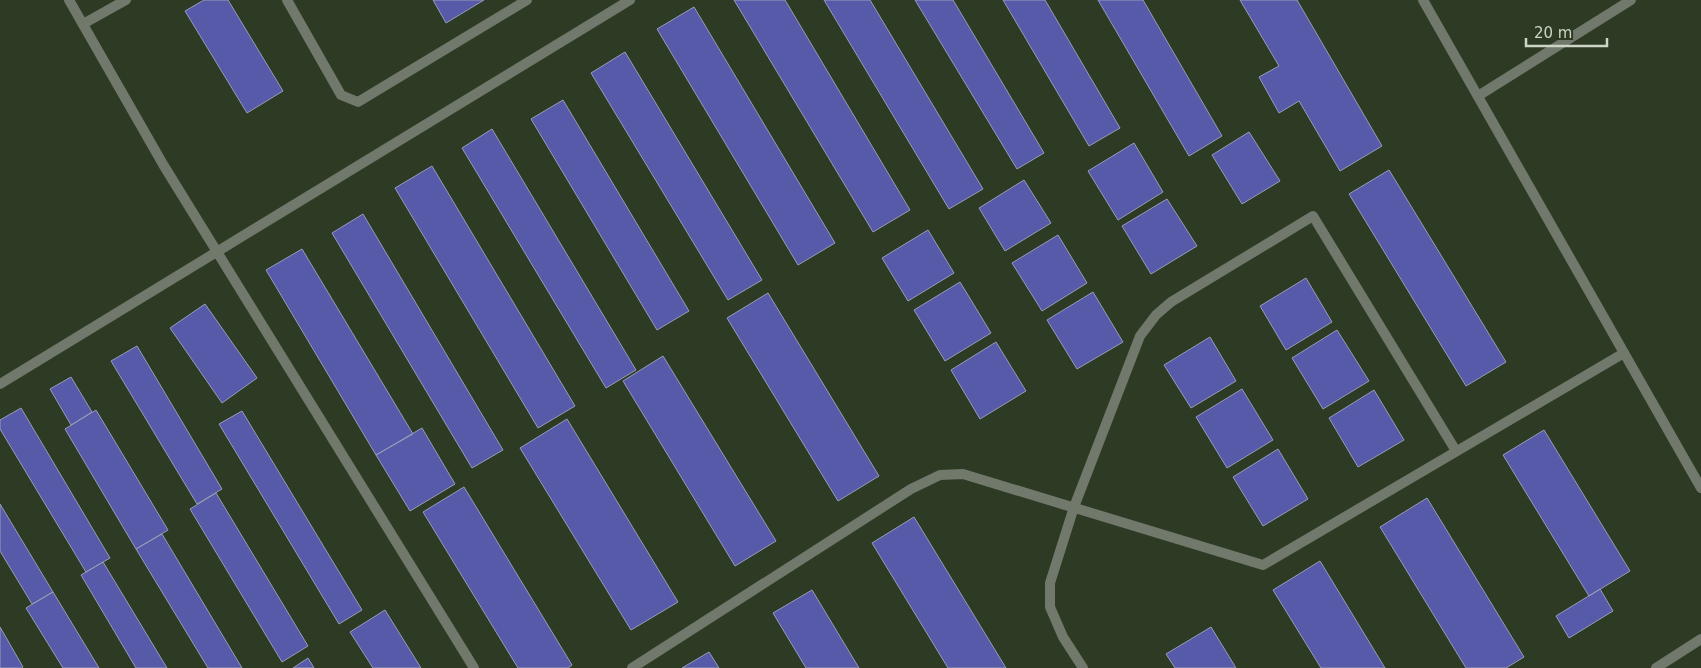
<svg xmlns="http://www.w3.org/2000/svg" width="1701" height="668" font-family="'DejaVu Sans',sans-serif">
	<rect width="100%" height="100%" fill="#2e3b24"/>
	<path fill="#565aa8" stroke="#989cb9" d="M204 0H228L283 91 247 113 185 11Z
		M433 0H484L446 23Z
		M734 0H785L910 210 873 232Z
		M824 0H870L983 189 949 209Z
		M915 0H953L1044 153 1017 169Z
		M1003 0H1045L1120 128 1089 146Z
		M1098 0H1143L1222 136 1189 156Z
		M1240 0H1297L1382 146 1340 171 1299 101 1279 113 1259 77 1279 66Z
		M694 7 835 243 798 265 657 29Z
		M625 52 762 280 728 300 591 73Z
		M563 100 689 311 657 330 531 119Z
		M492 129 636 370 606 388 462 148Z
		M1249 132 1280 181 1242 204 1212 155Z
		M1134 143 1163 192 1118 220 1088 171Z
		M432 166 575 406 538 428 395 188Z
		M1389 170 1506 362 1466 386 1349 194Z
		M1024 180 1051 223 1005 251 979 208Z
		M1167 199 1197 246 1151 274 1122 226Z
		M363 214 503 450 472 468 332 233Z
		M928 230 954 273 908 301 882 258Z
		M1058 235 1087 283 1042 311 1012 263Z
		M302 249 413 434 376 455 266 270Z
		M1306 278 1332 322 1286 350 1260 306Z
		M960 282 991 333 945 361 914 310Z
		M1093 292 1123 342 1077 369 1047 320Z
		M768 293 879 476 838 501 727 318Z
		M205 304 257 378 222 403 170 328Z
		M1337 330 1369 381 1323 409 1292 358Z
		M1210 337 1236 381 1191 408 1164 365Z
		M996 342 1026 391 980 419 951 370Z
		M137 346 222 489 197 504 111 361Z
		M663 356 776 541 735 566 623 381Z
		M71 377 92 412 71 425 50 389Z
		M1242 389 1273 440 1227 468 1196 417Z
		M1374 390 1404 440 1358 467 1329 418Z
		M21 408 110 558 86 572 0 429V420Z
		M96 410 168 530 136 549 65 429Z
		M242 411 362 610 339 624 219 424Z
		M567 419 678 602 631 630 520 448Z
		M422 428 455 484 410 511 376 455Z
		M1544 430 1630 571 1589 596 1503 455Z
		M1278 449 1308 499 1263 526 1233 477Z
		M464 487 572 665 568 668H518L423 512Z
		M216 493 308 646 282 662 190 509Z
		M1427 498 1524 657 1506 668H1466L1380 527Z
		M0 504 53 592 32 604 0 551Z
		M914 517 1006 668H948L872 543Z
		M162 534 242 668H208L136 549Z
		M1320 561 1385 668H1321L1273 590Z
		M103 562 167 668H136L81 575Z
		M1600 589 1613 611 1569 638 1556 616Z
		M812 590 859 668H806L773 613Z
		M53 592 99 668H63L26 608Z
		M385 610 421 668H373L350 632Z
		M0 627 23 667 21 668H0Z
		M1211 627 1236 668H1175L1166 654Z
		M709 652 719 668H682Z
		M308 658 314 668H293Z"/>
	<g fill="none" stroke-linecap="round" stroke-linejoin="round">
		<path stroke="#71786c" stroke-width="10" d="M287 0 341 95 358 102 527 0
			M83 24 126 0
			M1478 96 1631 0
			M632 668 911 489 940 475 963 474 1263 565 1624 353
			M1083 668 1063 637 1050 607V583L1074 507 1140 336 1156 315 1171 302 1313 216 1456 451"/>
		<path stroke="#71786c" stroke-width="10" d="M0 384 630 0"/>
		<path stroke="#71786c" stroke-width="10" d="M69 0 164 166 474 668
			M1423 0 1701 488
			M1656 668 1701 639"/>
	</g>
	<path d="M1526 38v8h81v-8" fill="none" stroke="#ccd4c6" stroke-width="2.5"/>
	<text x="1534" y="38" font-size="15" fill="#ccd4c6" stroke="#2e3b24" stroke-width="4" paint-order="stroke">20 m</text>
</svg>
